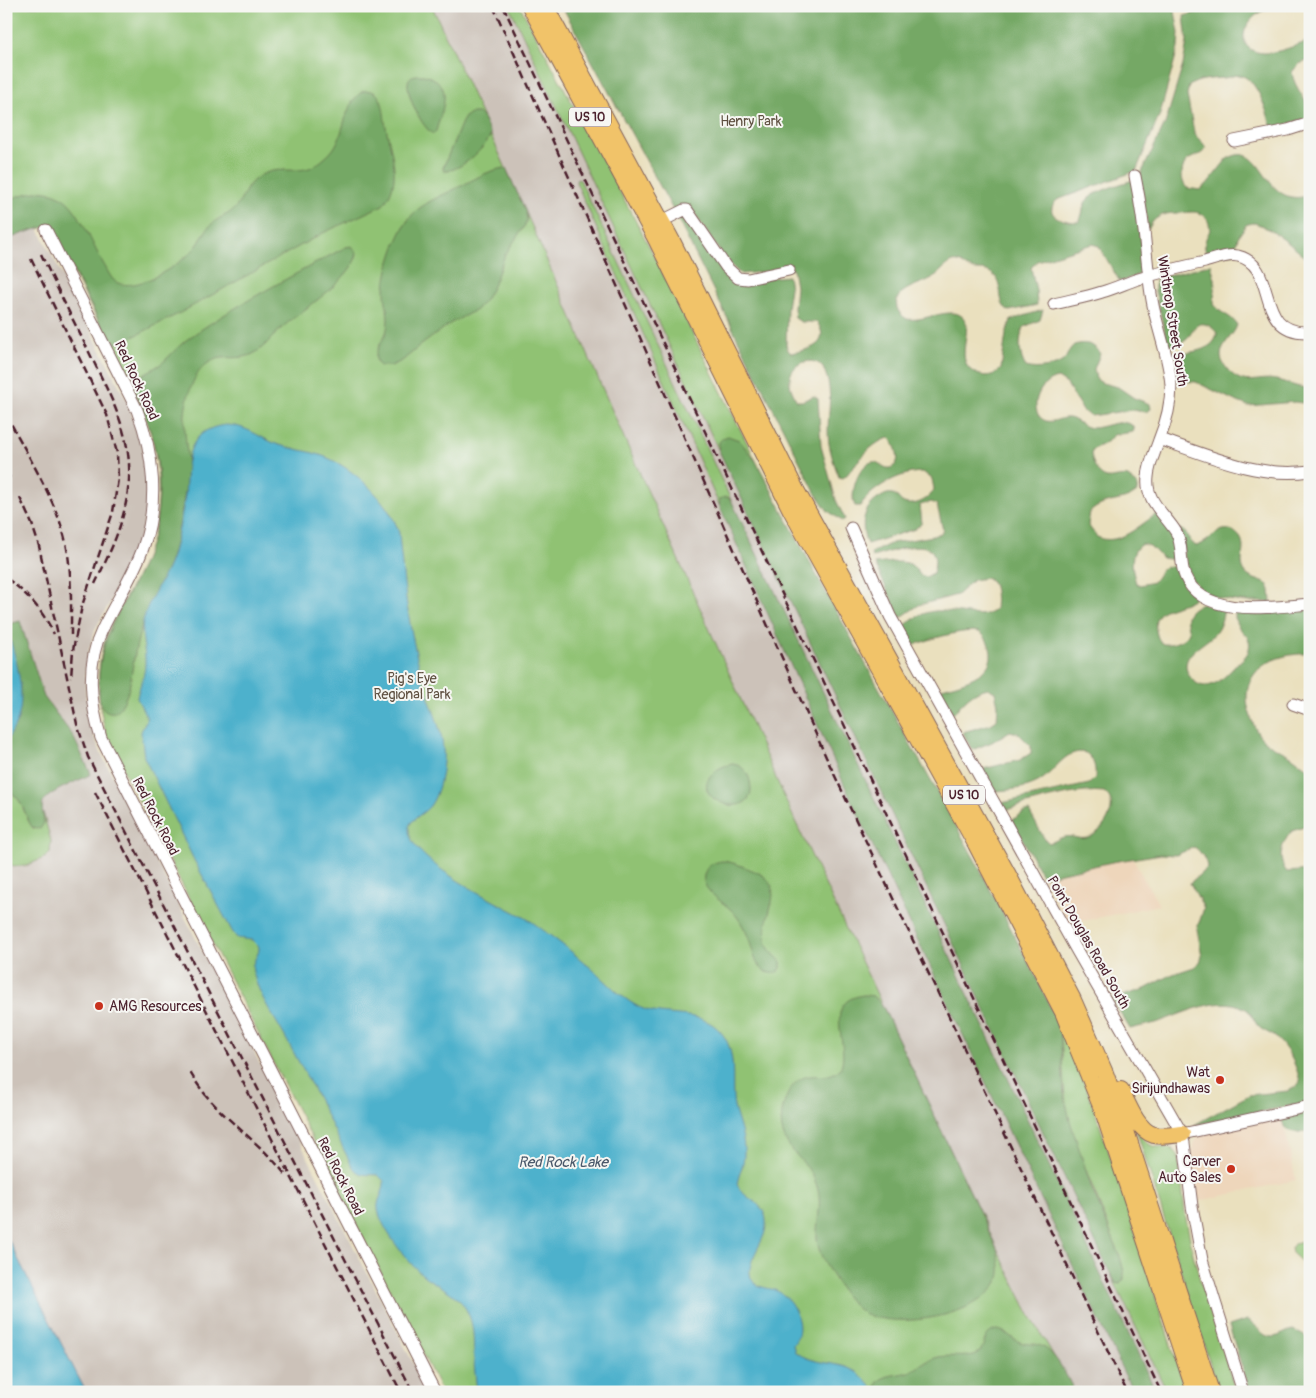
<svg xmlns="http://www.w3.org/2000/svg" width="1316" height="1398" font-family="Pangolin,sans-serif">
	<rect width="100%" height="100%" fill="#f6f6f2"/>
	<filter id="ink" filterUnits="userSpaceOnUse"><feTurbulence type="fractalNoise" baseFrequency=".02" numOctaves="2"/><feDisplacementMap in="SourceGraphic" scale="10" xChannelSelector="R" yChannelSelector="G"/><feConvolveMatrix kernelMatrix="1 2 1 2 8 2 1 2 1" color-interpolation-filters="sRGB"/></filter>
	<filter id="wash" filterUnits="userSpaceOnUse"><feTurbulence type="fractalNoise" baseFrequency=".0096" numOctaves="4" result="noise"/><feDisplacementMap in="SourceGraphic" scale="20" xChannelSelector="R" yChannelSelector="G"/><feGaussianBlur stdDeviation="1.12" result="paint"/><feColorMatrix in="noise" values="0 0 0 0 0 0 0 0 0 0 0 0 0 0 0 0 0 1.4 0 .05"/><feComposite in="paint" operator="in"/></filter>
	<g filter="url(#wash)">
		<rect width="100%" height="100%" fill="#eae0be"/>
		<path fill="#eed6bb" d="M1131 856 1159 905 1069 924 1042 875Z
			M1282 1117 1296 1180 1198 1201 1192 1152 1194 1144 1197 1138 1202 1134Z"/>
		<path fill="#ccc2b9" d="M432 6H509L1167 1392H1075L1030 1315 1006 1267 796 823 625 440 525 210Z
			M36 224 128 403 142 443 146 466V513L141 535 127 571 96 628 88 653 85 674 86 697 94 736 103 757 428 1392H86L6 1235V742L13 730 11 643 6 629V238Z"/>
		<path fill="#90c273" stroke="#6d704f" d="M6 6H432L525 210 625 440 796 823 1006 1267 1030 1315 1075 1392H442L108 740C96 702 94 661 111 624 123 599 139 576 149 549 164 504 160 456 144 411L46 219 6 238Z
			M509 6H520L647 242 756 461 739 440 718 447 719 451Z
			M577 179 580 180 733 504 727 497 719 503V505L576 182Z
			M6 791C24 794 23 818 34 829L44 823 43 812 51 841 50 853 46 857 26 866H12L6 859Z
			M1060 1027 1090 1097 1113 1164 1186 1392H1167L1110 1273 1116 1283 1120 1284 1124 1272 1122 1265C1107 1217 1083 1171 1070 1122 1061 1090 1064 1059 1060 1027Z
			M1135 1126C1149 1149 1149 1145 1173 1149L1178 1155 1186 1219 1193 1254 1203 1291 1236 1392H1219Z
			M1310 1239V1276L1303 1263 1292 1253 1291 1248 1295 1243Z"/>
		<path fill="#74a865" stroke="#5f6448" d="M562 6H1174L1179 33 1178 48 1160 114 1136 171 1057 200C1041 216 1065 222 1078 222 1083 217 1082 209 1085 203 1090 192 1121 184 1133 180L1145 272 1120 282 1099 246 1092 244 1086 246 1037 261 1031 268 1036 290 1037 305 1009 311C995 304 1006 279 989 272 984 269 977 271 971 269 964 267 961 260 953 262 945 265 939 274 932 278 921 285 892 289 897 308 899 313 902 316 907 319 922 322 947 308 960 315 979 325 947 365 980 375 988 377 995 375 1001 369L1006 334 1011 320 1043 310 1040 320 1024 327C1018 339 1019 357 1026 367 1036 371 1058 367 1065 359 1068 354 1069 349 1074 345 1085 342 1094 343 1100 354L1094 369 1096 379 1102 383 1118 387 1134 398 1150 404 1151 409 1146 412 1132 410 1091 416 1083 411 1067 384 1058 378C1037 381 1027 414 1046 421 1054 423 1061 417 1069 418 1077 419 1082 428 1093 428 1106 427 1124 417 1134 427V430L1133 432 1113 435 1107 442 1093 449 1091 454C1092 462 1098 477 1107 478 1113 479 1120 475 1128 477L1137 484V492C1121 505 1107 497 1090 512L1088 525 1097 537C1119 547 1139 525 1157 514L1174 538 1177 560 1162 558 1150 546 1142 544C1128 552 1132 570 1136 583L1140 585 1153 582C1161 572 1162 563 1177 568L1183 584 1195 597C1181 610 1151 604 1156 630 1157 636 1158 640 1163 644 1172 645 1185 641 1189 632 1184 614 1187 611 1202 603L1214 608 1224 610C1222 618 1221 625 1216 632 1208 643 1187 650 1186 665 1186 670 1188 675 1192 679 1207 696 1224 678 1235 666 1240 661 1248 656 1249 649 1252 637 1243 634 1238 626 1235 622 1235 617 1235 611L1310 609V654C1273 652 1236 672 1250 714 1252 721 1255 729 1259 735 1268 746 1279 749 1291 756 1297 760 1303 766 1310 769V825L1292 831C1282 842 1276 859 1287 872L1310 870V1102L1194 1125 1249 1095 1288 1091 1296 1087 1300 1082C1297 1065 1287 1047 1274 1036 1269 1033 1264 1031 1260 1028 1253 1022 1253 1012 1244 1008 1220 994 1180 1015 1156 1023 1147 1025 1138 1027 1130 1029L1112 999 1145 989 1173 974 1194 967 1200 962 1202 956 1197 929 1204 908 1190 883 1207 868C1207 861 1200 850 1194 847L1176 855 1161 854 1112 862 1043 877 1012 820 1025 812 1029 811 1044 838 1049 843C1055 842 1058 838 1064 837 1071 835 1079 840 1087 838 1103 834 1122 804 1104 792 1077 789 1033 802 1006 810L1002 803 1089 784 1095 778C1096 768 1094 759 1086 753 1065 747 1054 774 1038 782 1025 789 1010 790 995 791L983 769 1020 760 1031 753V746L1018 733 1010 731 992 742 972 750 963 732 991 724 997 720 998 705 995 692 988 688C972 691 963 702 953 714L939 689C958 683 998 676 990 648 988 642 985 635 979 632 966 628 927 640 914 645L904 626C913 619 923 612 935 611 952 609 986 622 995 609 996 599 996 591 992 581L985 578 973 580 957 595 919 605 900 618 875 564C885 563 901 560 910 564 917 568 917 576 926 577L933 573C945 529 895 551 872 557L871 553 892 543 933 536 941 533 943 530 937 505 932 502 920 505 922 523 915 529 867 544C860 526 862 507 881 497 884 495 888 493 892 494 897 494 899 501 904 503 914 507 931 499 934 489L932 479 923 472C900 472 873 487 860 506H855C849 495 858 465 872 462 880 460 885 473 894 466 902 461 895 442 889 438 875 441 863 455 854 466 850 470 848 475 843 478L839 477C835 467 831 455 829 444 825 418 836 392 823 368 814 353 781 364 792 391 794 395 795 398 797 401H802L814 396 818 399 821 446 836 500 845 519 842 521 828 511 816 494 677 218 685 215 725 273 734 281 788 276 790 288 787 308 786 345 788 350 791 353C808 350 832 345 817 322H801L795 318 794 308 796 287 793 269 741 274C724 263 703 225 690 207L673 210Z
			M1201 6H1274C1266 9 1259 12 1253 18 1239 32 1240 52 1264 53 1279 53 1296 45 1310 41V60L1299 64 1292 72C1294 90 1310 100 1310 118L1272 128C1267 113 1257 76 1238 75 1233 75 1228 78 1223 78 1212 79 1198 79 1189 86L1187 95 1194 132C1196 139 1204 141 1206 149 1197 160 1184 154 1182 173 1182 179 1183 184 1187 188L1200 190 1207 184 1227 159C1266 136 1261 212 1310 195V263C1302 252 1267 225 1254 223 1251 223 1248 224 1246 225L1238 237 1234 253 1207 257C1206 253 1204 247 1205 242 1206 235 1212 232 1209 224 1205 209 1192 212 1180 213 1173 213 1164 213 1157 218 1153 220 1150 226 1148 230L1140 176 1165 124 1183 65 1187 41 1184 16 1198 12Z
			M424 75C456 83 442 109 436 131L434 134C423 131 403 90 409 79 412 74 419 75 424 75Z
			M363 91C385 87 383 113 386 127 391 154 403 181 383 205L323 233 180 313 123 342 111 344 51 227C41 226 16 236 6 240V201C72 171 78 219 103 263 107 269 110 278 116 282 121 285 128 285 134 284 153 281 183 262 195 248 202 240 205 229 213 223 219 217 229 215 235 208 243 200 245 187 254 180 274 163 292 175 312 167 318 164 325 158 330 153 347 135 341 106 363 91Z
			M472 113H478L483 118 491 135C484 149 461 171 444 171L443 168 445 163 462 122 465 117Z
			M506 168 525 210 527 219 525 225 505 255 493 286 485 300 476 310 451 323 420 346 402 361 391 366H380C368 355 385 341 387 329 390 315 385 304 385 291 385 270 399 227 414 213 425 202 443 195 457 188 472 181 489 169 506 168Z
			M352 246 357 253C353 279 303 309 284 326 273 335 265 348 253 354 243 359 233 357 222 358 198 361 190 386 186 406 182 428 188 448 188 470 187 479 186 489 184 498 180 524 175 553 164 577 157 591 148 604 144 619 140 631 136 646 134 659 131 673 131 690 123 703 120 709 116 714 109 712 101 710 99 700 99 693 95 637 127 605 146 556 152 541 157 524 158 507 163 465 151 425 133 387 137 374 152 371 162 363 172 354 181 343 193 335 241 302 294 275 346 247Z
			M1211 264 1215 280 1214 304C1219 314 1232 315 1237 325 1234 336 1221 343 1221 356 1221 361 1225 366 1228 370 1245 389 1257 376 1276 380 1288 382 1295 388 1310 388V404L1295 402 1248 406 1233 400 1196 382 1175 381 1170 355C1186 352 1215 353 1217 333 1212 326 1201 319 1194 328 1191 332 1191 335 1187 338 1182 343 1175 344 1168 346L1155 291V279Z
			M728 436 739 440 756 461 825 591 974 858 1035 975 1060 1027 1064 1093 1070 1121 1092 1189 1119 1253 1124 1272V1279L1120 1284 1116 1283 1110 1273 719 451V442L723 438Z
			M725 497 729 498 733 504 989 1038 1156 1392H1133L853 804 719 505 720 499Z
			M1179 529C1188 531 1188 541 1196 546 1208 543 1213 533 1223 530 1228 529 1233 530 1237 534 1249 544 1238 559 1244 571 1249 580 1260 579 1268 585L1270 590 1271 602C1244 602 1203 604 1190 575 1184 561 1182 543 1179 529Z
			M20 621 44 697 73 736 91 774C81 780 47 792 43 803 41 809 44 818 44 823L40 829 32 827C24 815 22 794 6 791V742L18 720 11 643 6 625Z
			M733 764C746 766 751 778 751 790 750 821 688 799 712 774 718 768 725 765 733 764Z
			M722 861C733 862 742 866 752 870 794 886 758 915 767 944 769 952 777 956 781 962V968L777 973C758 976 754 956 750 942 748 935 744 928 740 921 737 917 734 912 730 909 721 900 696 888 706 870 709 864 716 862 722 861Z
			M864 995 873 996 882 1005 997 1249C999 1260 1003 1272 997 1282 979 1317 898 1329 865 1314 852 1307 841 1290 833 1277 826 1266 818 1252 817 1239 816 1222 822 1208 818 1190 809 1153 773 1152 783 1107 786 1097 790 1087 798 1081 811 1070 826 1082 840 1069 852 1044 819 1001 864 995Z
			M1310 1111V1131C1293 1133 1287 1134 1280 1117Z
			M1247 1320C1258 1324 1261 1338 1274 1337 1281 1336 1286 1331 1293 1330L1310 1339V1392H1250L1229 1326Z
			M996 1330C1006 1330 1011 1339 1020 1342 1026 1345 1033 1343 1039 1345 1057 1352 1066 1376 1075 1392H876V1385C882 1373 900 1376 911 1371 921 1366 928 1359 939 1357 950 1355 963 1358 974 1355 988 1351 979 1335 996 1330Z"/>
		<path fill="#4db1cc" stroke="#4c687c" d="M226 425C245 425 259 437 276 444 290 449 306 450 320 455 351 465 390 501 399 533 403 582 409 630 422 677 429 704 446 733 443 762 442 776 438 795 430 806 424 813 415 817 410 824 398 857 501 904 524 917 535 923 545 932 555 939 570 950 585 963 599 975 612 987 624 1000 641 1008 665 1019 699 1009 719 1030 739 1051 730 1081 734 1107 738 1123 745 1137 744 1155 744 1165 739 1173 737 1184 744 1202 768 1200 766 1226 765 1243 743 1264 752 1280 757 1289 771 1287 779 1292 792 1299 802 1320 798 1335 797 1339 795 1342 793 1345L795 1352C826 1372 850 1353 875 1392H477C476 1380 474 1369 474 1357 473 1340 475 1325 466 1309 458 1294 440 1287 427 1278 411 1267 382 1230 378 1210 376 1200 385 1192 384 1181L378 1175C366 1174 358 1177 351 1164 331 1124 311 1083 289 1044 277 1021 259 997 253 972 250 961 260 956 259 947L252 940 237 938 232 931 194 860 144 757 141 732 147 718 137 698C139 686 145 676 145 664 146 650 140 636 143 622 147 599 165 579 172 556 178 536 182 515 185 495 187 478 185 454 196 440 203 430 215 426 226 425Z
			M6 629C15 651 24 687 20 710 18 722 12 732 6 742Z
			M6 1235 86 1392H6Z"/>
	</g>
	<g filter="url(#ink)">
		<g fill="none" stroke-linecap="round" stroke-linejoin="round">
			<g stroke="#82635e" stroke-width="13">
				<path id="minor" d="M1234 141 1288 130 1310 123
					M1135 176C1140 201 1144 226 1146 251 1148 267 1149 284 1152 300 1157 329 1169 356 1171 385 1171 404 1166 423 1159 440 1155 452 1149 464 1148 477 1145 501 1165 514 1176 532 1184 546 1179 562 1185 576 1203 619 1273 607 1310 604
					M662 221 684 210H687L726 267 738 278 748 279 789 270
					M46 230 137 410C154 454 159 503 143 548 133 577 115 602 102 630 86 663 90 704 101 738L435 1392
					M1054 304C1070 300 1087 297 1102 292 1113 289 1124 284 1135 280 1158 273 1181 267 1205 262 1215 259 1228 254 1238 256 1280 266 1252 335 1310 332
					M1160 439C1206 455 1260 479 1310 471
					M851 528 890 616 1077 951 1180 1130 1184 1143 1192 1206 1202 1260 1243 1392
					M1293 704 1310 710
					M1182 1134 1310 1106"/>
			</g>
			<g stroke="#82635e" stroke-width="18">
				<path id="highway" d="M530 6 656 239 791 510 976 844 1063 1012 1103 1111 1195 1392
					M545 6 673 243 795 488 1007 873 1073 1000 1105 1073 1125 1128 1211 1392
					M1121 1090C1128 1104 1137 1130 1154 1135 1163 1137 1173 1135 1182 1134"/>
			</g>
			<use href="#minor" stroke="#fff" stroke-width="11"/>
			<use href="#highway" stroke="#f1c369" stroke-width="16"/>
			<path stroke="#4a1f2b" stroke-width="2.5" stroke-dasharray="8 4" stroke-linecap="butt" d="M493 6 826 757 1127 1392
				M503 6 1161 1392
				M41 254C56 286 72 318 88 350 108 392 132 432 129 480 126 520 112 548 95 584
				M31 259 107 415 117 453 118 479 113 512 82 606 73 650 71 678
				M6 414C26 453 57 501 66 543 72 573 71 605 71 635
				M6 471 10 478
				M20 498 32 524 39 546 77 724 88 757 413 1392
				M6 578C27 593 43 611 54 634
				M95 792 401 1392
				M190 1072C213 1114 256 1137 285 1174"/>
		</g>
	</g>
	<g fill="#c8321e" stroke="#f6f6f2" stroke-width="2">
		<circle cx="99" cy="1006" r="5"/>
		<circle cx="1220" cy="1080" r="5"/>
		<circle cx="1231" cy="1169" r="5"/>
	</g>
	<g text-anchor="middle" stroke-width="4" stroke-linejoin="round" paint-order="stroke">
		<g fill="#f6f6f2" stroke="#7e6067" stroke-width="1">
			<rect x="569" y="107.5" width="42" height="19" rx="4"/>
			<rect x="943" y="785.5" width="42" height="19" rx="4"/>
		</g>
		<g font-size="12" font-weight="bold" fill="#4a1f2b">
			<text x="590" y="121">US 10</text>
			<text x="964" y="799">US 10</text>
		</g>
		<g font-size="14" fill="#5f5041" stroke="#f6f6f2">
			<text x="751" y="126">Henry Park</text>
			<text x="412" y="683">Pig's Eye<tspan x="412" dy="16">Regional Park</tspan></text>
		</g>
		<g font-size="14" fill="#4a1f2b" stroke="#f6f6f2">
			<text transform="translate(1173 321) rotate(81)" y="5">Winthrop Street South</text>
			<text transform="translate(137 380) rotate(65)" y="5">Red Rock Road</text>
			<text transform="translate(156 816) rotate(63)" y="5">Red Rock Road</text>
			<text transform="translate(1089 942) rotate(60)" y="5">Point Douglas Road South</text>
			<text transform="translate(341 1176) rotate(63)" y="5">Red Rock Road</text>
		</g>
		<g font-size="14" fill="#4a1f2b" stroke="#f6f6f2" text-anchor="end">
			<text x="109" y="1011" text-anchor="start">AMG Resources</text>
			<text x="1210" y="1077">Wat<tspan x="1210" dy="16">Sirijundhawas</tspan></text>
			<text x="1221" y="1166">Carver<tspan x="1221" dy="16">Auto Sales</tspan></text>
		</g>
		<g font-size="15" font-style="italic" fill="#4b596b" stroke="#f6f6f2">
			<text x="563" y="1167">Red Rock Lake</text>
		</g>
	</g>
	<rect width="1316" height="1398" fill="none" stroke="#f6f6f2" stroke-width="25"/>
</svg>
